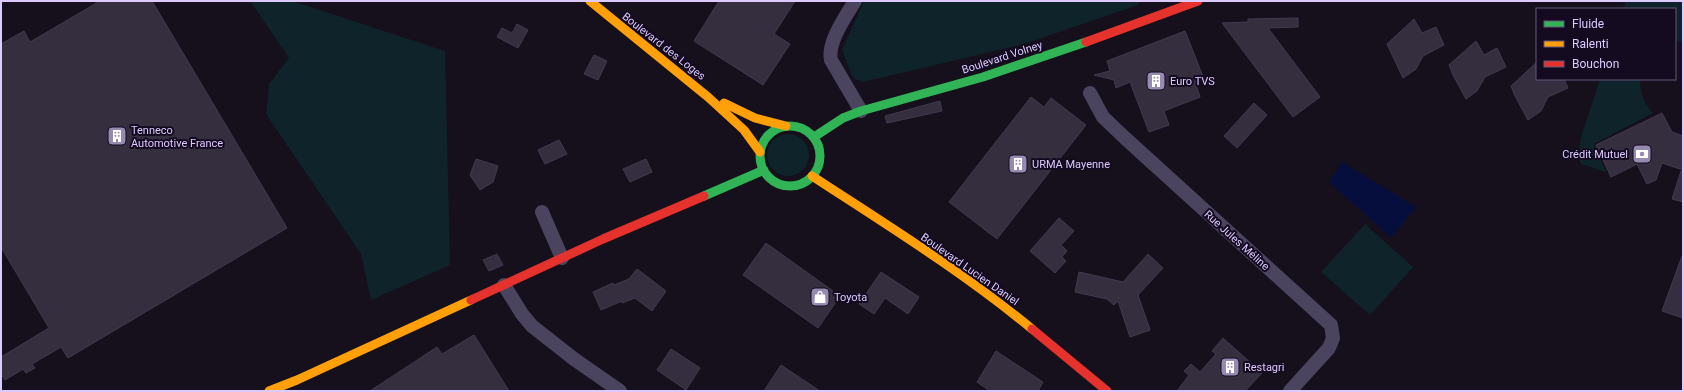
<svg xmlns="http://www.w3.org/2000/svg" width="1684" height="392" font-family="Roboto,sans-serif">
	<rect width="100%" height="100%" fill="#15101c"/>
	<path fill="#0f232a" d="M250 1H292L445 51 450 265 371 300 361 254 266 114 269 84 289 58Z
		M864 1H1140L1138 5 1024 44 863 82 853 78 842 50Z
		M1626 1H1683V42L1675 41V9H1623Z
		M1600 79H1640C1640 92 1644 104 1653 113L1594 144 1606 172 1581 164 1578 154 1582 134Z
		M767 155a21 21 0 1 1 42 0a21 21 0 1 1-42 0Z
		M1365 224 1413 267 1370 315 1321 272Z"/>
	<path fill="#060e3d" d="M1342 162 1416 207 1391 238 1329 182Z"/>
	<path fill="#342e3e" stroke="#433951" d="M100 1H152L287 228 68 358 61 347 32 364 35 368 26 373 23 369 5 380 1 374V357L49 328 1 247V44L24 31 30 42Z
		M719 1H795L774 34 790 44 763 85 694 41Z
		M1298 18V27L1268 28 1320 97 1293 117 1222 23 1248 22V19Z
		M1414 19 1422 33 1436 27 1444 45 1423 56 1416 69 1403 78 1387 44Z
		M517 24 528 30 518 48 497 37 502 28 512 33Z
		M1185 31 1204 79 1195 82 1200 97 1164 111 1169 125 1149 132 1130 82 1116 88 1114 80 1094 75 1110 71 1107 61Z
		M1476 41 1484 55 1497 48 1506 67 1485 77 1477 91 1466 99 1453 75 1449 65Z
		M594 55 607 61 598 80 584 74Z
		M1537 62V79H1564L1568 88 1548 97 1541 111 1528 120 1515 96 1511 86Z
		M1031 97 1044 107 1051 98 1086 125 997 239 949 202Z
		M940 101 942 111 887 123 885 116Z
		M1254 103 1267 115 1237 148 1224 136Z
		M1662 113 1672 132 1683 136V170L1662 163 1656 180 1647 184 1637 164 1611 177 1596 145Z
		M559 140 567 154 545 164 538 150Z
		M476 159 498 166 493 182 480 190 470 175Z
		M646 159 652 172 630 182 623 169Z
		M1681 171H1683V202L1672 199Z
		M1059 218 1074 231 1061 245 1067 251 1062 257 1066 261 1055 273 1030 251Z
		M766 243 840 296 818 328 743 275Z
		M497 254 503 265 489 271 483 260Z
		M1148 254 1163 268 1138 295 1150 330 1130 337 1118 301 1114 305 1107 299 1075 292 1079 272 1123 282Z
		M1682 256H1683V318L1662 311Z
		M637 269 666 291 652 311 635 298 622 303V301L601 310 593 292 613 283 614 285 629 279Z
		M881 272 919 297 908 314 885 298 874 314 859 304Z
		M474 335 509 391H370L437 347 442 354Z
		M1223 338 1262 373 1245 391H1177L1189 375 1184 371 1191 364 1200 372 1216 354 1212 351Z
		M671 349 700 368 686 390 657 370Z
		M996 351 1043 382 1038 391H990L977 382Z
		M781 365 820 391H764Z"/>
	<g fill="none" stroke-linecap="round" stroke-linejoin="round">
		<path stroke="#4b445e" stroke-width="14" d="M855 1C846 16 827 42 831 60L861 111
			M1090 93 1103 117 1125 138 1331 325 1333 338 1329 348 1290 391
			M542 212 562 258
			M504 285 522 314 532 326 574 359 620 391"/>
		<path stroke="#30b455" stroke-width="9" d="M760 156a30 30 0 1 1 60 0a30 30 0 1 1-60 0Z
			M814 137 843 118 861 111 983 77 1086 42
			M704 196 764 170"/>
		<path stroke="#ff9f0a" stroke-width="9" d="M590 1 708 97 744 130 760 152
			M724 103 755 118 786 126
			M812 176C887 225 963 272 1032 329
			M269 391 297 380 471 300"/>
		<path stroke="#e5322d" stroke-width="9" d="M1086 42 1198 1
			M471 300 603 239 704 196
			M1032 329 1107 391"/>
	</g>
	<defs>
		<g id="building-square" transform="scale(1)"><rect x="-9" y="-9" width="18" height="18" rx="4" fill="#978ab0" stroke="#140b21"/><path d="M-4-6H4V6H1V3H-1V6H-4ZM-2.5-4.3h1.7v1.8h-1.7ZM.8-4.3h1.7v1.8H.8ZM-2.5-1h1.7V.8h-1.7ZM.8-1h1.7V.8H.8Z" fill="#fff"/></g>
		<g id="bank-square" transform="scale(1)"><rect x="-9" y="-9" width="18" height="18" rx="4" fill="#978ab0" stroke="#140b21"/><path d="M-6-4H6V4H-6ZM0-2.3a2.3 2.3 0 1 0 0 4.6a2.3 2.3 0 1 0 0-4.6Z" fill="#fff"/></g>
		<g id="shop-square" transform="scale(1)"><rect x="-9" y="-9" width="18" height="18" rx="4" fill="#978ab0" stroke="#140b21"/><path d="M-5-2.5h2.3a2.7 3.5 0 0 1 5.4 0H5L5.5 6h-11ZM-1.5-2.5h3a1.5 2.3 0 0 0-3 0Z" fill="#fff"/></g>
	</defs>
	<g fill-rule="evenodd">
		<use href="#building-square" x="1156" y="81"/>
		<use href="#building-square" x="117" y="136"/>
		<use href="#bank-square" x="1642" y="154"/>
		<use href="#building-square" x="1018" y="164"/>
		<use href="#shop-square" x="820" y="297"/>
		<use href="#building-square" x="1230" y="367"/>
	</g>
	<g text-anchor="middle" stroke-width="4" stroke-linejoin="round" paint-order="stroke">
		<g font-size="11" fill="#ddcbff" stroke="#140b21">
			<text transform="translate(664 46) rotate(38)" y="4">Boulevard des Loges</text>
			<text transform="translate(1002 57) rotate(-18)" y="4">Boulevard Volney</text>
			<text transform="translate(1237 240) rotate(42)" y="4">Rue Jules Méline</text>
			<text transform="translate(970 269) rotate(35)" y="4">Boulevard Lucien Daniel</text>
		</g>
		<g font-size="11" fill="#ddcbff" stroke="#140b21" text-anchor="start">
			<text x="1170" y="85">Euro TVS</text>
			<text x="131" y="134">Tenneco<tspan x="131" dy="13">Automotive France</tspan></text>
			<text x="1628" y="158" text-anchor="end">Crédit Mutuel</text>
			<text x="1032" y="168">URMA Mayenne</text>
			<text x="834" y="301">Toyota</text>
			<text x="1244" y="371">Restagri</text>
		</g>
	</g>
	<rect width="1684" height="392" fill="none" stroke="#ddcbff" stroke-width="4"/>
	<rect x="1536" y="8" width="140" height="72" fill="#140b21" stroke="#64587a"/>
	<rect x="1544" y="21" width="20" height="6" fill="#30b455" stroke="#64587a"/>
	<text x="1572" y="28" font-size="12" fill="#ddcbff">Fluide</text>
	<rect x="1544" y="41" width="20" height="6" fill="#ff9f0a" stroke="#64587a"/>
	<text x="1572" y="48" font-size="12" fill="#ddcbff">Ralenti</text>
	<rect x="1544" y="61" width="20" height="6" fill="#e5322d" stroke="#64587a"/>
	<text x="1572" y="68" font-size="12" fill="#ddcbff">Bouchon</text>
</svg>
